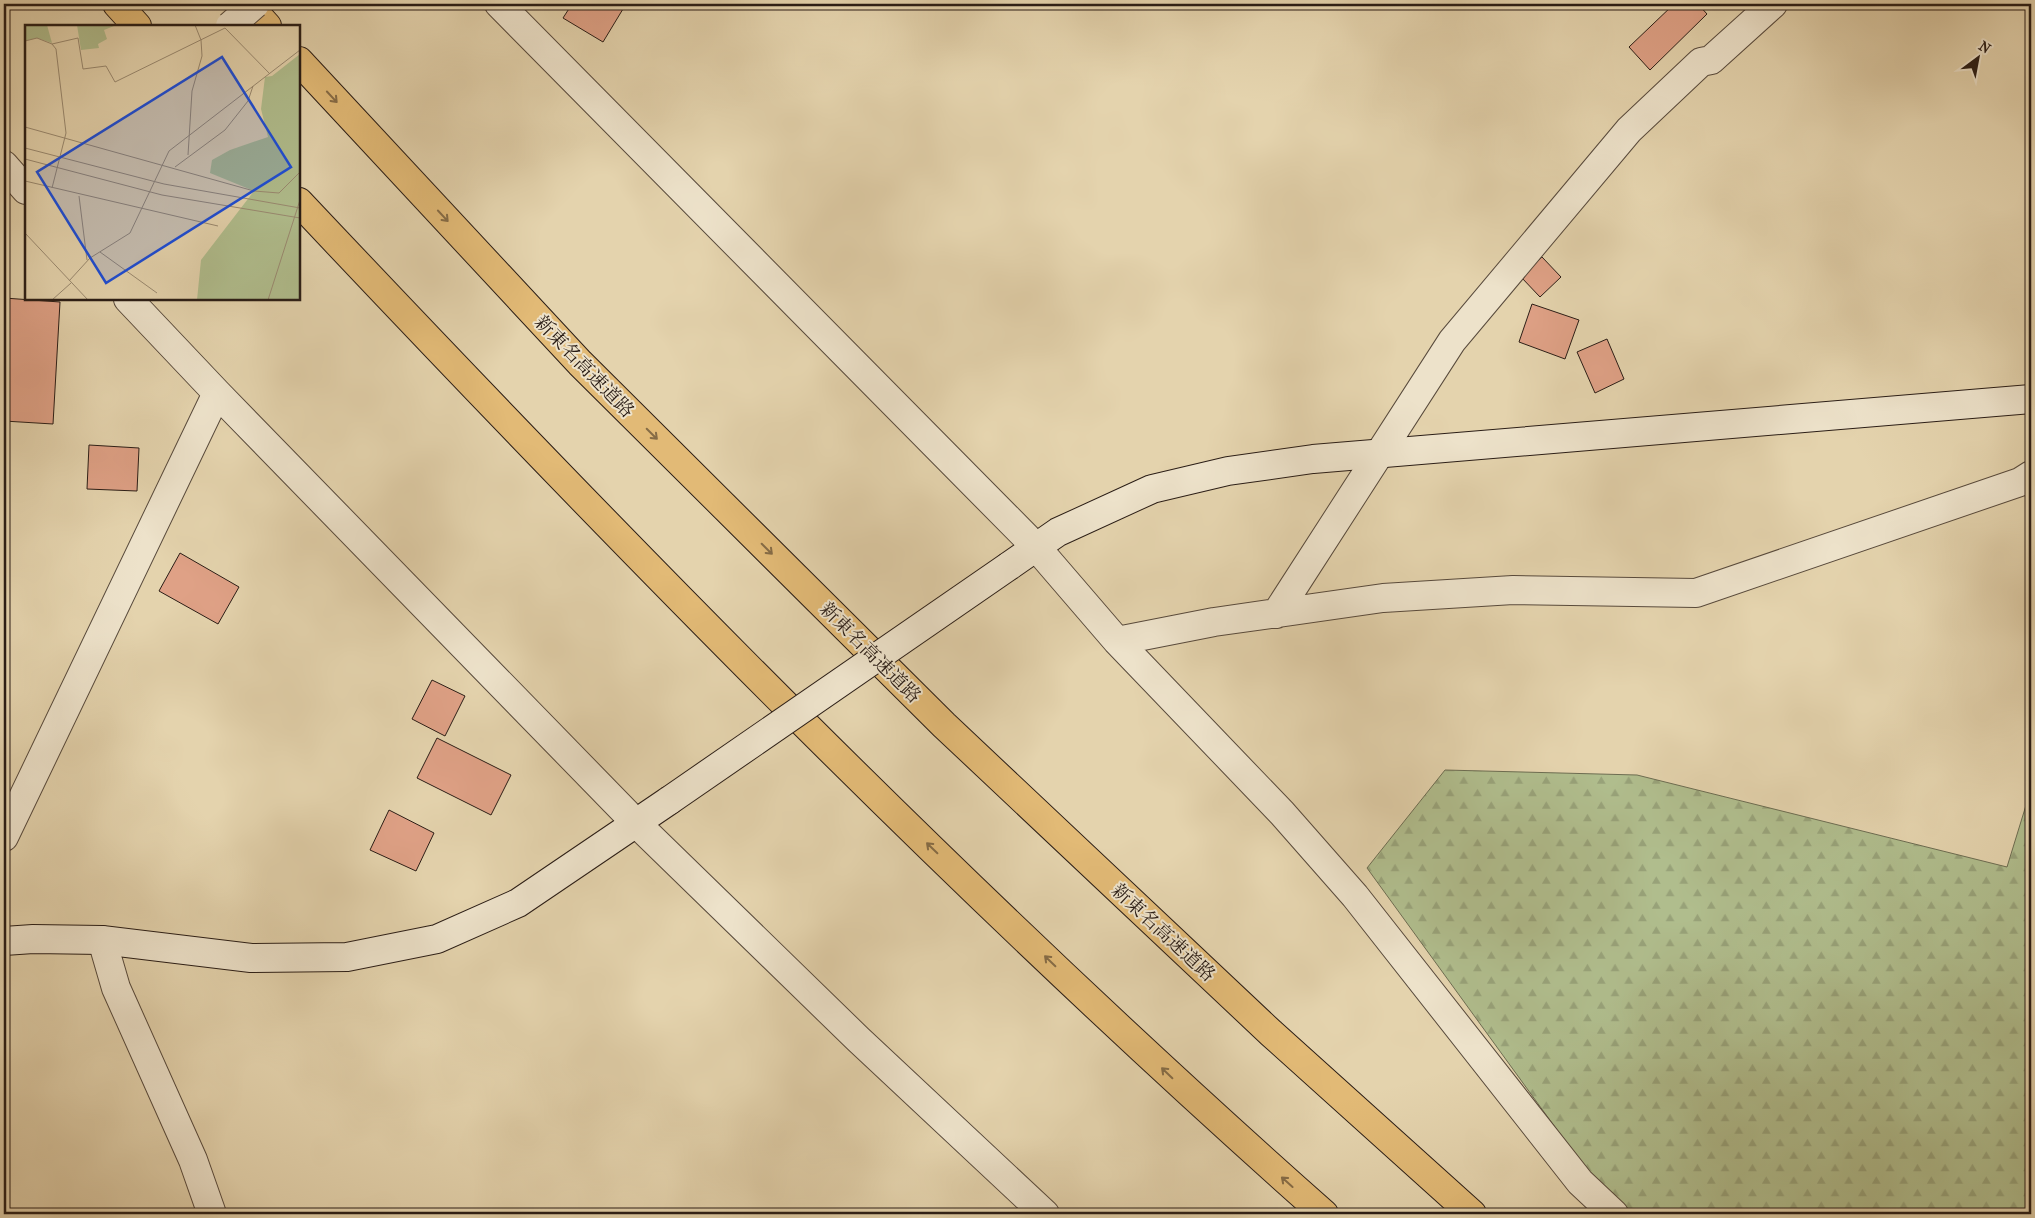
<svg xmlns="http://www.w3.org/2000/svg" width="2035" height="1218" font-family="'IM FELL French Canon','Noto Serif JP',serif">
	<defs>
		<pattern id="forest-firs" width="22" height="20" patternUnits="userSpaceOnUse" patternTransform="scale(1.25)"><rect width="22" height="20" fill="#b0bd8d"/><path d="M5 1l3.5 6h-7zM16 11l3.5 6h-7z" fill="#98a279"/></pattern>
	</defs>
	<rect width="100%" height="100%" fill="#e4d3ad"/>
	<filter id="stains"><feTurbulence type="fractalNoise" baseFrequency=".004" numOctaves="4"/><feColorMatrix values="0 0 0 0 .2 0 0 0 0 .09 0 0 0 0 .02 0 0 0 .5 -.17"/></filter>
	<radialGradient id="worn" r=".72"><stop offset=".6" stop-color="#630" stop-opacity="0"/><stop offset="1" stop-color="#630" stop-opacity=".3"/></radialGradient>
	<path fill="url(#forest-firs)" stroke="#6d6d52" d="M1445 770 1637 775 2007 867 2031 789V1214H1618L1367 868Z"/>
	<path fill="#dfa186" stroke="#2a1d16" d="M572 4H626L603 42 563 18Z
		M1674 4H1698L1707 14 1650 70 1629 47Z
		M1542 257 1561 277 1540 297 1521 277Z
		M4 298 60 302 53 424 4 421Z
		M1532 304 1579 320 1565 359 1519 342Z
		M1607 339 1624 379 1595 393 1577 352Z
		M89 445 139 448 137 491 87 489Z
		M180 553 239 587 218 624 159 591Z
		M432 680 465 696 445 736 412 719Z
		M437 738 511 775 491 815 417 778Z
		M389 810 434 833 416 871 370 850Z"/>
	<g fill="none" stroke-linecap="round" stroke-linejoin="round">
		<g stroke="#584a3c" stroke-width="30">
			<path id="street" d="M499 4 1037 548 1117 641 1282 813 1355 896 1580 1182 1614 1214
				M4 165 26 190
				M128 299 217 393 635 822 858 1039 1045 1214
				M1276 614 1452 341 1629 130 1701 62 1711 60 1773 4
				M1117 641 1214 622 1383 598 1513 590 1696 593 2020 482 2031 475
				M4 837 217 393
				M102 940 116 988 193 1160 212 1214"/>
		</g>
		<g stroke="#2a1d16" stroke-width="30">
			<path id="secondary" d="M1009 566 1058 532 1152 489 1228 471 1313 459 2031 399
				M4 941 33 939 102 940 251 958 347 957 437 939 518 903 670 800"/>
		</g>
		<g stroke="#2a1d16" stroke-width="30">
			<path id="highway" d="M117 4 137 26
				M247 4 267 26
				M299 61 580 363 944 725 1271 1033 1472 1214
				M299 202C628 551 965 896 1324 1214"/>
		</g>
		<use href="#street" stroke="#ede2ca" stroke-width="28"/>
		<use href="#secondary" stroke="#ede2ca" stroke-width="28"/>
		<use href="#highway" stroke="#e2ba76" stroke-width="28"/>
		<g stroke="#584a3c" stroke-width="30" stroke-linecap="butt">
			<path id="street-bridge" d="M230 26 255 4"/>
		</g>
		<g stroke="#2a1d16" stroke-width="30" stroke-linecap="butt">
			<path id="secondary-bridge" d="M670 800 1009 566"/>
		</g>
		<use href="#street-bridge" stroke="#ede2ca" stroke-width="28"/>
		<use href="#secondary-bridge" stroke="#ede2ca" stroke-width="28"/>
	</g>
	<defs><path id="oneway-shaft" d="M-6 0H5M1.5-3L5.5 0L1.5 3" fill="none" stroke-width="1.6" stroke-linecap="round" stroke-linejoin="round" transform="scale(1.25)"/></defs>
	<g stroke="#866c46">
		<use href="#oneway-shaft" transform="translate(332 97) rotate(47)"/>
		<use href="#oneway-shaft" transform="translate(443 216) rotate(47)"/>
		<use href="#oneway-shaft" transform="translate(652 434) rotate(45)"/>
		<use href="#oneway-shaft" transform="translate(767 549) rotate(45)"/>
		<use href="#oneway-shaft" transform="translate(932 848) rotate(-136)"/>
		<use href="#oneway-shaft" transform="translate(1050 961) rotate(-136)"/>
		<use href="#oneway-shaft" transform="translate(1167 1073) rotate(-136)"/>
		<use href="#oneway-shaft" transform="translate(1287 1182) rotate(-138)"/>
	</g>
	<g text-anchor="middle" stroke-width="4" stroke-linejoin="round" paint-order="stroke">
		<g font-size="19" fill="#2a1d16" stroke="#ede2ca">
			<text transform="translate(585 366) rotate(46)" y="7">新東名高速道路</text>
			<text transform="translate(871 652) rotate(45)" y="7">新東名高速道路</text>
			<text transform="translate(1164 932) rotate(43)" y="7">新東名高速道路</text>
		</g>
	</g>
	<g transform="translate(25 25)">
		<rect width="275" height="275" fill="#e4d3ad"/>
		<path d="M0 0H22L27 18 12 13 0 16ZM52 0 89 1 79 5 82 14 73 19 74 23 56 25ZM275 29V275H172L176 235 229 166 185 148 187 135 205 125 243 112 236 84 240 52 247 51Z" fill="#b0bd8d"/>
		<path fill="none" stroke="#9a8a71" stroke-width="1" d="M0 16 12 13 27 19 31 24 41 108 27 163M27 19 53 13 58 44 81 41 90 57 200 3 245 49M0 102 229 166 254 168 275 147M0 123 139 159 275 183M163 130 167 66 177 31 176 15 170 0M0 134 137 170 275 193M150 142 200 105 223 76 228 61M0 156 193 201M54 171 62 235M0 208 63 275M75 227 132 268M44 256 65 233 105 208 144 126 275 25M27 275 46 258M243 275 275 175"/>
		<path fill="#1d4ed8" fill-opacity="0.15" stroke="#1d4ed8" stroke-width="2.5" d="M197 32 266 142 81 258 12 147Z"/>
		<rect width="275" height="275" fill="none" stroke="#2a1d16" stroke-width="2.5"/>
	</g>
	<rect width="2035" height="1218" fill="none" stroke="#e4d3ad" stroke-width="20"/>
	<rect x="5" y="5" width="2025" height="1208" fill="none" stroke="#2a1d16" stroke-width="2.5"/>
	<rect x="10" y="10" width="2015" height="1198" fill="none" stroke="#2a1d16"/>
	<g transform="translate(1978 58) rotate(32)" stroke="#ede2ca" stroke-width="4" paint-order="stroke">
	<path d="M0-4L9 19L0 12L-9 19Z" fill="#2a1d16"/>
	<text y="-8" font-size="14" font-weight="bold" text-anchor="middle" fill="#2a1d16">N</text>
	</g>
	<rect width="100%" height="100%" filter="url(#stains)"/>
	<rect width="100%" height="100%" fill="url(#worn)"/>
</svg>
